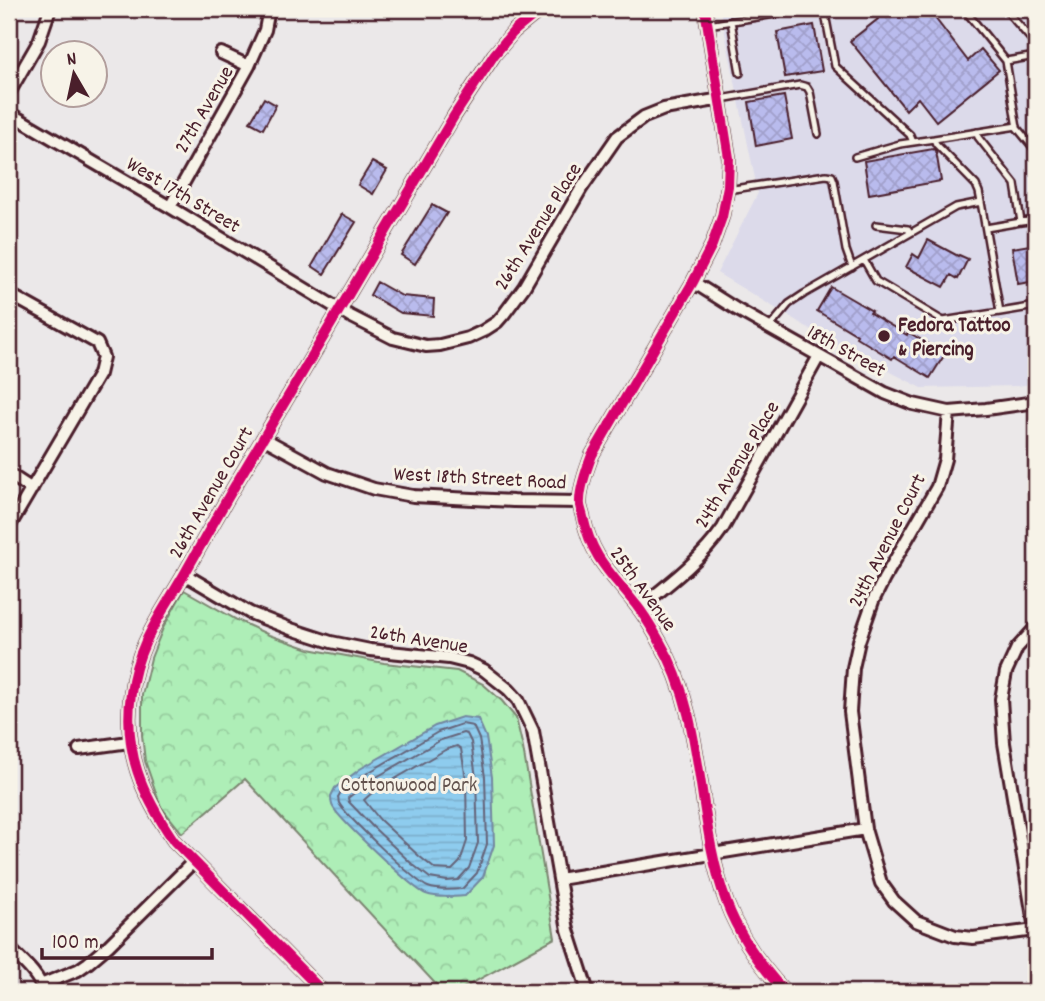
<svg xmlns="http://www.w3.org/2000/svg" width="1045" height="1001" font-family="Dekko,sans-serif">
	<defs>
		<pattern id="park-crowns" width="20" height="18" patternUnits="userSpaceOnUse" patternTransform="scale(1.75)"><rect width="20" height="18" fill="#aeeeb7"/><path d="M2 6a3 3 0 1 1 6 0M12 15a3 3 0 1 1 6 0" fill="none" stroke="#97cc9e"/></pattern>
		<pattern id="water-rules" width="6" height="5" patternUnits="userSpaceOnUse" patternTransform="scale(1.75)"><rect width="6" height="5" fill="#8eccee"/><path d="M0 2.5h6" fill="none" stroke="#7cafcc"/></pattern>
		<pattern id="building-cross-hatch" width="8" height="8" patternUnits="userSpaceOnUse" patternTransform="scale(1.75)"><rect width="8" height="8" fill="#b9bbed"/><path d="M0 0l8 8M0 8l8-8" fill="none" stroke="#a1a0cb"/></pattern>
	</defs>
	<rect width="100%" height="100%" fill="#ebe8e9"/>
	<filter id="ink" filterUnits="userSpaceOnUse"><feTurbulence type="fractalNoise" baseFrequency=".0143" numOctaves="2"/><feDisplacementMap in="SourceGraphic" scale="14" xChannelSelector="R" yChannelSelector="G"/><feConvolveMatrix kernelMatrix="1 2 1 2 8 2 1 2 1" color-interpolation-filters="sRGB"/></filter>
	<g filter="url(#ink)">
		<path fill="#dcdaea" d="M720 9H1036V383L1018 386 922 388 832 342 717 273 758 193Z"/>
		<path fill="url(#park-crowns)" stroke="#7c8671" stroke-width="2" d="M184 590 237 620 269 635 309 649 384 663 457 671 483 684 502 701 516 718 523 748 555 938 456 992H443L245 779 182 833 161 807 145 761 142 735V695L151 658 163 628Z"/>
		<path fill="url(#water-rules)" stroke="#7387a0" stroke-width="2" d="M462 717 478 719 486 737 492 777 494 845 483 877 465 896C452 897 438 898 426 894 414 890 339 819 333 807 331 804 331 800 331 796L335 788 360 769 435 726Z"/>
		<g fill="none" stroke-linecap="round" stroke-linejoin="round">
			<path stroke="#656479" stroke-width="2" d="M462 724 473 726 479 739 485 777 487 844 477 873 462 889C451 890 438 891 428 887 417 883 344 814 339 803 338 801 339 799 338 797L341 792 364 775 438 732Z
				M463 733 467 734 471 742 476 778 478 843 469 868 458 880 447 881 430 878 412 864 373 827 349 802 348 798 368 782 441 740Z
				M457 746 461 749 466 779 467 841 460 862 452 870 435 869 419 856 380 820 364 800 374 791 445 750Z"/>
		</g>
		<path fill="url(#building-cross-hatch)" stroke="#4a1f2b" stroke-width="2" d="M870 9H928L968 61 981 49 999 70 936 121 918 98 906 110 850 41 878 19Z
			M814 25 822 71 785 77 777 32Z
			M784 96 792 139 756 146 749 102Z
			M264 98 276 105 263 129 250 122Z
			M933 149 936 151 941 181 869 194 864 161Z
			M372 162 387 170 373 194 358 185Z
			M432 205 447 213 415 264 401 255Z
			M342 214 356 222 324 274 312 266Z
			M928 240 958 256 959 255 968 259 958 279 951 275 944 287 906 267 913 254 919 258Z
			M1036 244V281L1018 284 1012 248Z
			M377 282 402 296 434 299 433 316 401 313 370 295Z
			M831 287 872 311 870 313 907 335 908 332 945 354 930 378 894 356 892 359 856 337 857 335 817 311Z"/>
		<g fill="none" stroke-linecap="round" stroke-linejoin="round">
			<g stroke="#4a1f2b" stroke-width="10">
				<path id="lane" d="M817 9H821L825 14 835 66 910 135 913 142
					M964 9 1006 61 1017 128 1036 151
					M1005 9 1036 45
					M794 11 811 9
					M731 21 740 73
					M708 25 794 11 793 9
					M1006 61 1036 56
					M721 99 800 85 807 87 810 92 818 134
					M977 132 978 137 1015 184 1021 222 1036 220
					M934 139 1017 126
					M855 157 900 144 934 139 936 144 976 185 979 192 981 202
					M727 190 826 175 832 176 834 181 846 250 852 267
					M876 225 908 229 910 232
					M986 228 1021 222
					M864 260 876 281 943 321 1000 312
					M769 328 789 304 804 294 956 207 981 202 1000 312 1036 306"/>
			</g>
			<g stroke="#4a1f2b" stroke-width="16">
				<path id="street" d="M705 9 729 158 728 186 722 217 712 245 693 282 592 455C587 468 580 488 580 501 579 506 582 512 583 517 592 559 612 574 637 606 646 617 653 630 660 642 707 722 695 820 727 904 740 938 761 966 785 992
					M221 53 249 66
					M9 93 39 41 50 9
					M9 113 170 207 350 316 393 338 426 346 440 345 468 338 483 331 497 322 504 314 524 287 581 189 617 137 644 117 664 109 721 99
					M170 207 249 66 265 30 269 9
					M693 282 736 309 885 393 913 404 949 412 986 409 1036 402
					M9 294 97 343 103 357 99 374 9 527
					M949 412 945 459 937 487 884 579 873 601 859 641 853 668 850 712 865 829 881 883 894 901 916 921 955 936 973 938 1035 930
					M263 438 327 473 374 489 413 496 513 501 579 502
					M9 474 32 489
					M184 574 250 613 291 629 331 642 370 650 449 658 469 663 484 670 508 689 518 700 533 731 568 930 588 992
					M639 608C669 584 701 560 723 528L819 356
					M1036 627 1017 648 1006 672 1001 699 1004 743 1036 935
					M79 749 129 742
					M559 879 865 829
					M9 948C21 960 40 975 43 992
					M41 985 78 970 88 963 108 946 193 862
					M323 992 174 841C142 794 123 752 131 693 137 644 161 615 185 573 203 541 221 509 240 477 312 357 383 236 454 116L494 55 514 31 541 9"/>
			</g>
			<use href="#lane" stroke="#f7f3e8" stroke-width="5"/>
			<use href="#street" stroke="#f7f3e8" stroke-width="10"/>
			<g stroke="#f7f3e8" stroke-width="15">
				<path id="cycleway" d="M705 9 729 158 728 186 722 217 712 245 693 282 592 455C587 468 580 488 580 501 579 506 582 512 583 517 592 559 612 574 637 606 646 617 653 630 660 642 707 722 695 820 727 904 740 938 761 966 785 992
					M323 992 174 841C142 794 123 752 131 693 137 644 161 615 185 573 203 541 221 509 240 477 312 357 383 236 454 116L494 55 514 31 541 9"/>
			</g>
			<use href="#cycleway" stroke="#d6006c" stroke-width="10"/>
		</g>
	</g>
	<circle fill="#4a1f2b" stroke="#f7f3e8" stroke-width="2.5" cx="884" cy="336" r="7"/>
	<g text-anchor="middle" stroke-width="6" stroke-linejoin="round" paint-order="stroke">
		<g font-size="21" fill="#4a1f2b" stroke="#f7f3e8">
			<text transform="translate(203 109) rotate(-60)" y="7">27th Avenue</text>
			<text transform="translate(184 194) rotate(31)" y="7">West 17th Street</text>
			<text transform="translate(537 226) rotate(-58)" y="7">26th Avenue Place</text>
			<text transform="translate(847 350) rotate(29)" y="7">18th Street</text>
			<text transform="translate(736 464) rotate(-59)" y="7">24th Avenue Place</text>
			<text transform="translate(480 477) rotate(3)" y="7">West 18th Street Road</text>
			<text transform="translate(210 492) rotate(-60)" y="7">26th Avenue Court</text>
			<text transform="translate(886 540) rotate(-63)" y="7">24th Avenue Court</text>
			<text transform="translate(644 588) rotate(54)" y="7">25th Avenue</text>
			<text transform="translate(419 638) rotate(9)" y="7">26th Avenue</text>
		</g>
		<g font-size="21" font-weight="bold" fill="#4a1f2b" stroke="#f7f3e8" text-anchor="start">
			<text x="898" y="331">Fedora Tattoo<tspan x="898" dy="24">&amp; Piercing</tspan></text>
		</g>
		<g font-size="21" fill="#63534e" stroke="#f7f3e8">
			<text x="409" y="791">Cottonwood Park</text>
		</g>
	</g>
	<rect width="1045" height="1001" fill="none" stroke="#f7f3e8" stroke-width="35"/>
	<rect x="18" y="18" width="1010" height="966" fill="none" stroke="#4a1f2b" stroke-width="2.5" filter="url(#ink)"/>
	<g transform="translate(74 74) rotate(351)"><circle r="33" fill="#f7f3e8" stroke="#b29e9c" stroke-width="2"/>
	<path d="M0-5L12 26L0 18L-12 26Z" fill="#4a1f2b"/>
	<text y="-10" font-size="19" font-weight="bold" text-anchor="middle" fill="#4a1f2b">N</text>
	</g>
	<path d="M42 948v10h170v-10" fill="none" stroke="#4a1f2b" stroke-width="3.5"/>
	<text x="52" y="948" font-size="21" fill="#4a1f2b" stroke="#f7f3e8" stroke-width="5" paint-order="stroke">100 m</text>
</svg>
